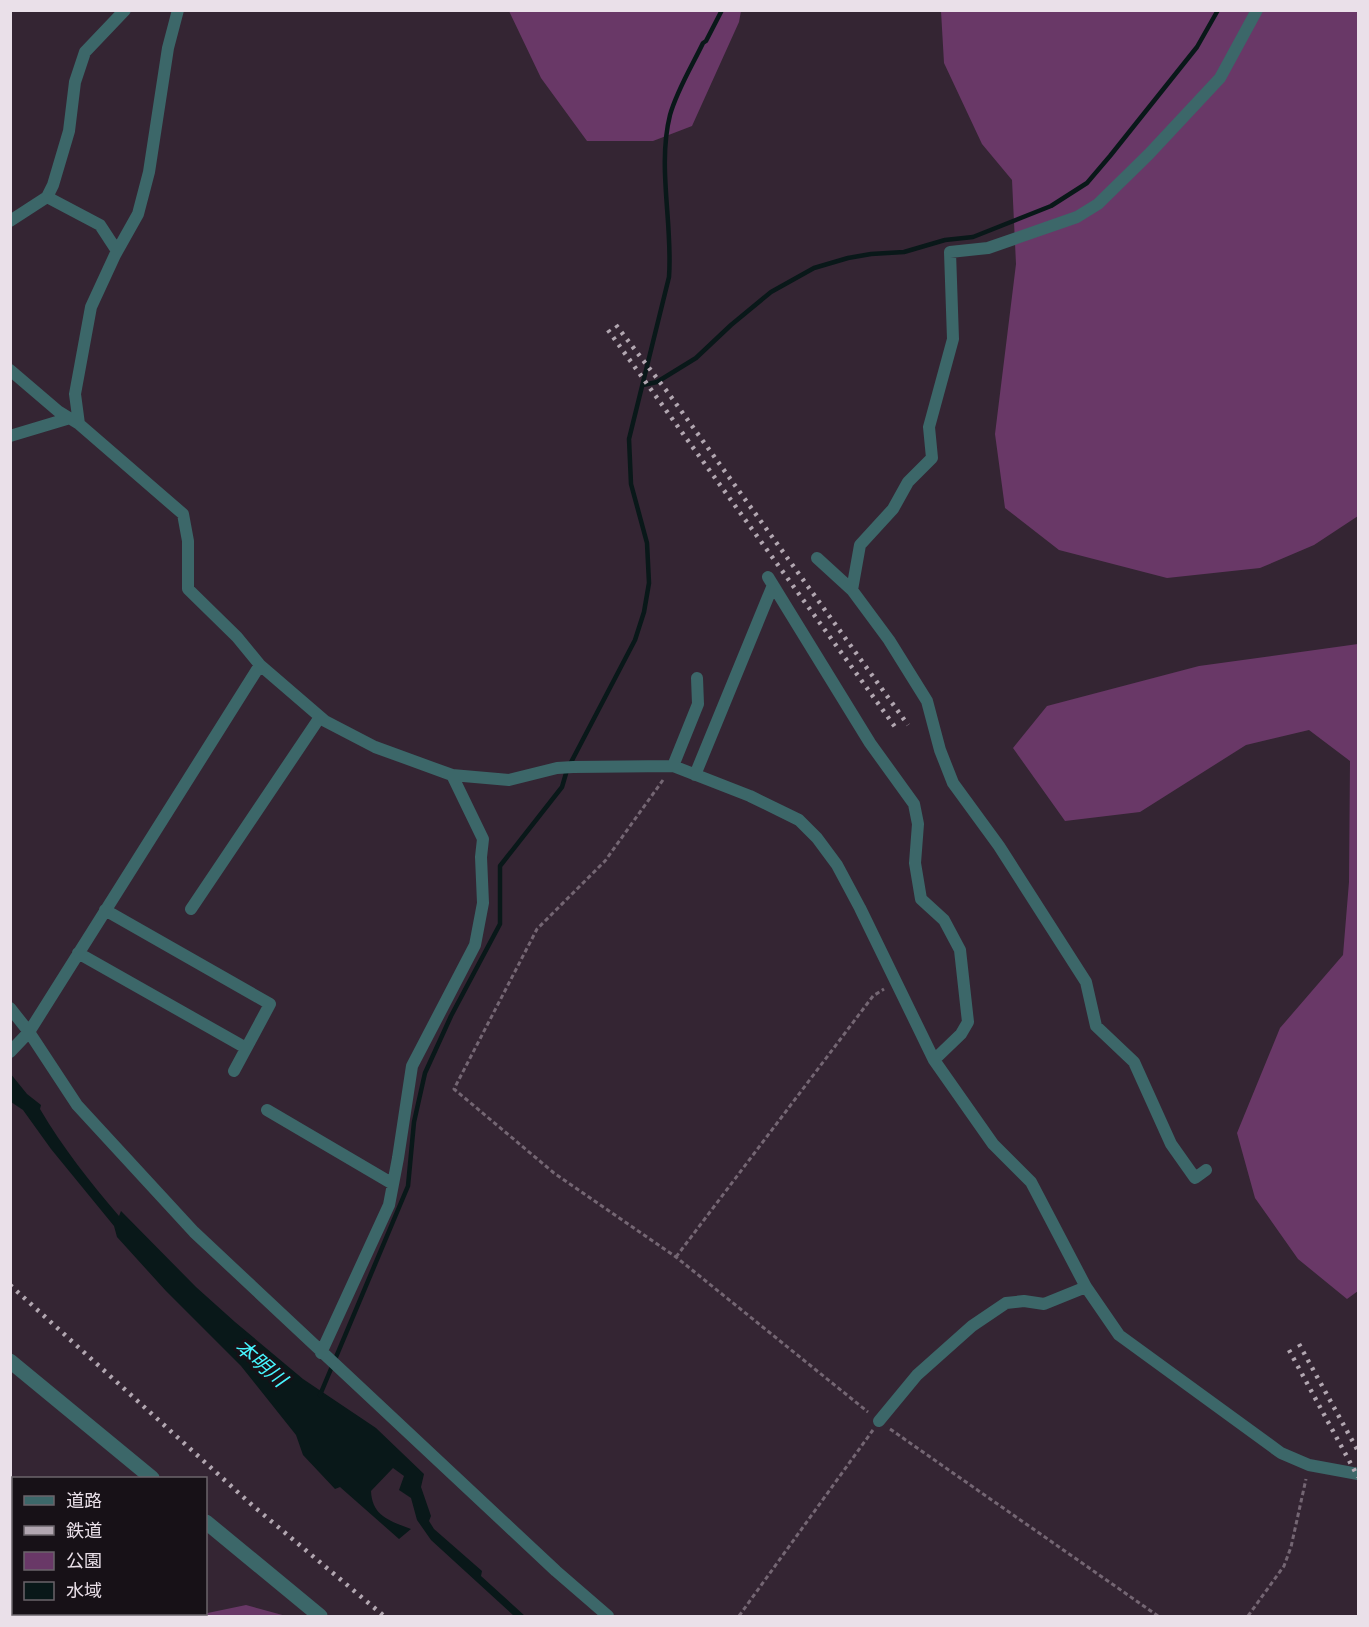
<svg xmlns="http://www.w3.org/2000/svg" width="1369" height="1627" font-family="Spectral,'Noto Sans JP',serif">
	<rect width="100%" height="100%" fill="#342533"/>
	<path fill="#693867" d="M509 11H741L739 22 692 126 653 141H587L541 78Z
		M941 11H1358V516L1314 545 1260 568 1167 578 1059 550 1005 508 995 434 1016 264 1012 180 982 144 944 63Z
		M1358 644V1291L1347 1299 1298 1259 1255 1198 1237 1133 1280 1028 1343 955 1349 882 1350 761 1309 730 1246 745 1140 812 1065 821 1013 748 1047 706 1199 666Z
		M246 1605 286 1616H196L198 1615Z"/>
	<path fill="#091819" d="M10 1073 27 1094 41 1105 40 1109C63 1148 90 1182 119 1216L121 1211 196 1287 235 1322 303 1379 376 1428 424 1474 421 1487 431 1516 429 1521 434 1529 482 1571 481 1576 525 1616H514L431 1540 417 1520 411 1498 399 1490 404 1476 393 1468 371 1491C372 1516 390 1521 411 1529L399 1539 340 1487 335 1489 303 1455 296 1435 241 1366 166 1291 117 1237 114 1226 51 1149 23 1110 11 1102Z"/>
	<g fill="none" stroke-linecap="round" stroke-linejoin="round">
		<path stroke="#091819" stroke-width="4.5" d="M643 385 657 382 696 358 731 325 771 292 814 268 848 258 871 254 904 252 945 240 973 237 1051 206 1087 183 1110 156 1197 47 1218 10
			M320 1395 408 1186 414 1122 425 1073 451 1016 500 924V866L562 787 567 770 635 640 644 612 649 583 647 543 631 484 629 439 669 277C673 224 657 167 670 115 677 90 692 66 703 43L706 41 722 10"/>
		<path stroke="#746673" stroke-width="3" stroke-dasharray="4.5 3" stroke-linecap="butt" d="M663 780 605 861 537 929 454 1089 554 1173 676 1257 868 1412
			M676 1257 873 996 884 989
			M890 1429 1158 1616
			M739 1616 873 1430
			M1248 1616 1284 1566 1291 1547 1306 1479"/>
		<path stroke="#3c6769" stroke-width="12" d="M47 197 53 185 69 131 75 82 85 52 125 10
			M10 221 47 197 100 225 117 251
			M10 370 58 411 79 424 183 514 188 541V589L237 637 260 665 325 721 375 747 452 775 509 780 557 768 573 767 673 766 750 796 799 820 817 838 837 865 860 908 934 1060 993 1144 1031 1182 1086 1287 1119 1335 1281 1453 1309 1465 1358 1474
			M79 424 75 394 91 307 115 255 138 214 149 172 168 48 178 10
			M10 436 70 418
			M817 558 852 590
			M768 577 870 743 914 804 918 824 915 863 921 899 944 920 960 950 968 1022 961 1034 934 1060
			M673 766 698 704 697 678
			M695 775 773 585
			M191 909 320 717
			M105 910 270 1004 234 1071
			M78 953 246 1048
			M10 1008 29 1032 77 1105 194 1232 556 1571 608 1616
			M10 1052 29 1032 260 665
			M267 1110 393 1184
			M1206 1170 1195 1178 1171 1144 1134 1062 1096 1026 1086 982 999 846 953 783 940 750 927 701 889 640 852 590 860 545 893 509 908 482 932 458 929 427 953 339 950 252 988 248 1077 217 1098 204 1149 154 1220 78 1257 10
			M321 1353 389 1205 398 1158 412 1066 475 945 483 903 481 857 483 839 452 775
			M879 1421 917 1375 972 1326 1006 1303 1024 1301 1044 1304 1086 1287
			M10 1599 14 1606"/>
		<path stroke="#3c6769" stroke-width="15" d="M10 1361 152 1478
			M206 1522 320 1616"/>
		<path stroke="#b2a7b1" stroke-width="4.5" stroke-dasharray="3 6" stroke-linecap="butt" d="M616 325 669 394 908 725
			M608 330 898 731
			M10 1285 252 1505 384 1616
			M1299 1344 1358 1451
			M1289 1350 1358 1477"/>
	</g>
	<g text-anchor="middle" stroke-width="6" stroke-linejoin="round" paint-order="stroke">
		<g font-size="20" font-style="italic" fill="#47f5fe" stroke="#171117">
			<text transform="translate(261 1363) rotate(41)" y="7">本明川</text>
		</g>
	</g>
	<rect width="1369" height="1627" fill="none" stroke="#eae0e9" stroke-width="24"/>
	<rect x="12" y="1477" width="195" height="138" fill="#171117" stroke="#6b646b" stroke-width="1.5"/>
	<rect x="24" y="1496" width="30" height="9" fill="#3c6769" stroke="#6b646b" stroke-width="1.5"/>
	<text x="66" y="1507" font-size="18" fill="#eae0e9">道路</text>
	<rect x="24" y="1526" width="30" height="9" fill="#b2a7b1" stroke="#6b646b" stroke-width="1.5"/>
	<text x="66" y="1537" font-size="18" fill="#eae0e9">鉄道</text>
	<rect x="24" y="1552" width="30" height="18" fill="#693867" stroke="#6b646b" stroke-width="1.5"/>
	<text x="66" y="1567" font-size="18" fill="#eae0e9">公園</text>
	<rect x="24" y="1582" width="30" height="18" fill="#091819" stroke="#6b646b" stroke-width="1.5"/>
	<text x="66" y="1597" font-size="18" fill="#eae0e9">水域</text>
</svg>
